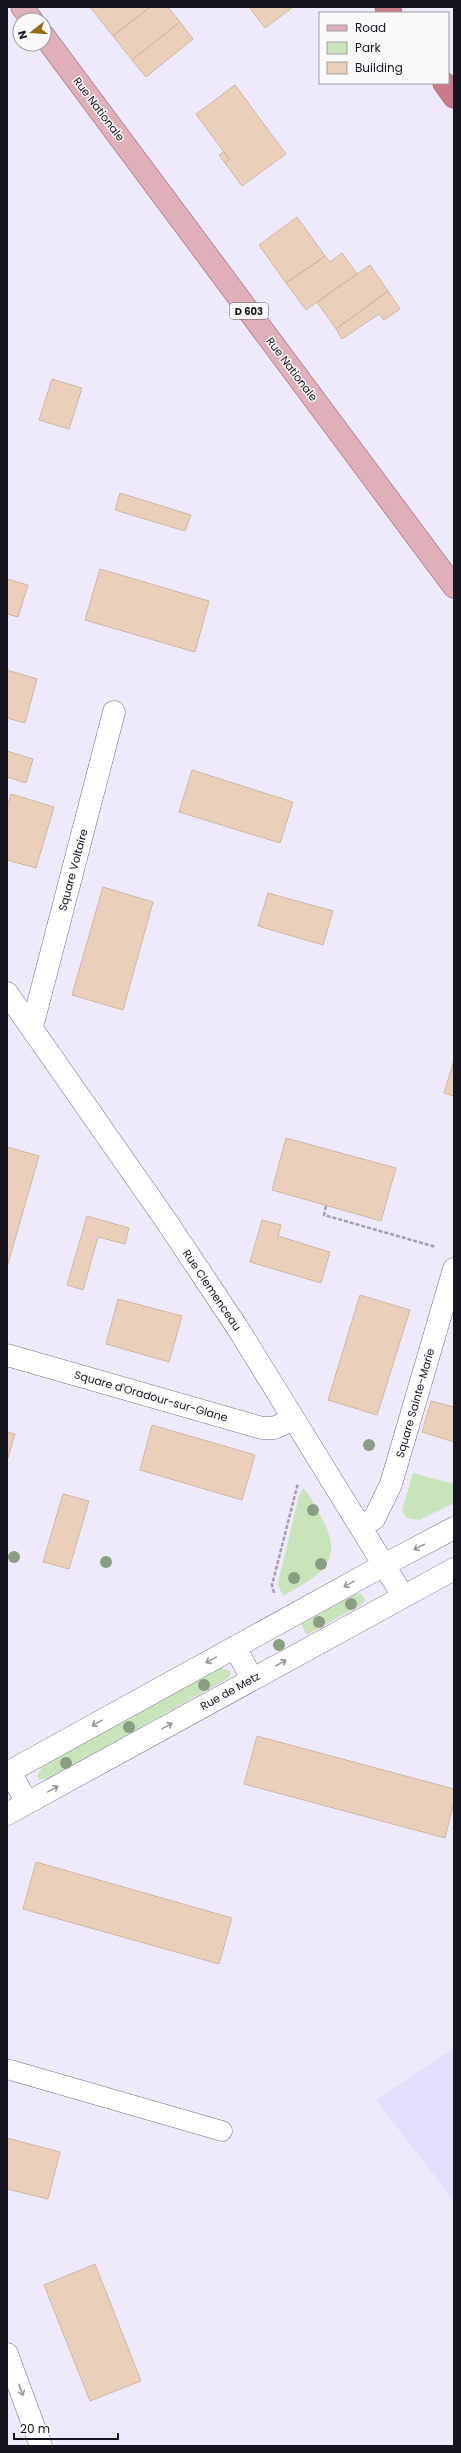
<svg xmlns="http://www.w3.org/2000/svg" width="461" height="2453" font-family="Poppins,sans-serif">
	<rect width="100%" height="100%" fill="#eeeafc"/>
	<path fill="#e4defc" d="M454 2048V2201L376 2100Z"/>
	<path fill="#c9e4ba" d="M413 1473 454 1484V1503L419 1520 406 1518 402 1510Z
		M303 1488C311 1496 316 1508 321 1517 347 1562 319 1576 283 1596L278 1585 279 1578 299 1496Z
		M361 1593 365 1599 361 1605 307 1635 301 1624 355 1594Z
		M221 1668 230 1671 231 1675 227 1679 48 1779H39L37 1776 42 1767Z"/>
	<path fill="#eacfbb" stroke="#d0b6a2" d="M90 7H150L113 36Z
		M150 7H168L180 22 132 60 113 36Z
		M249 7H293L265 28Z
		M180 22 193 39 146 77 132 60Z
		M235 85 286 154 242 186 225 163 229 159 196 114Z
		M224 152 229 159 225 163 219 155Z
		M297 217 325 256 286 283 259 245Z
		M342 253 357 274 306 310 286 283 325 256 330 262Z
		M370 265 388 291 336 329 317 302Z
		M388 291 400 309 384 320 379 314 342 339 336 329Z
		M52 379 82 388 69 429 39 420Z
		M120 493 191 515 185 531 115 510Z
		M100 569 209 601 195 652 85 620Z
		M7 579 28 585 18 617 7 614Z
		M7 670 37 679 25 723 7 718Z
		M7 751 33 759 26 783 7 777Z
		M192 770 293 802 280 843 179 812Z
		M11 794 54 807 36 868 7 860V808Z
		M103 887 153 902 123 1010 72 995Z
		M268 893 333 911 323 945 258 926Z
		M454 1060V1096L444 1093Z
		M286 1138 396 1168 381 1221 272 1190Z
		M7 1147 39 1156 7 1267Z
		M87 1216 129 1228 125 1244 98 1237 83 1290 67 1285Z
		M262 1220 281 1225 278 1236 330 1252 321 1283 250 1262Z
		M360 1295 410 1310 377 1415 328 1400Z
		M118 1299 182 1316 169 1362 106 1344Z
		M431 1401 454 1407V1442L422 1432Z
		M152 1425 255 1455 242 1500 140 1470Z
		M7 1432 15 1434 7 1461Z
		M63 1494 89 1501 69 1569 43 1562Z
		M257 1736 454 1789V1802L445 1838 244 1784Z
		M36 1862 232 1918 219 1964 23 1909Z
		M7 2138 60 2152 48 2199 7 2189Z
		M95 2264 141 2381 90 2401 44 2285Z"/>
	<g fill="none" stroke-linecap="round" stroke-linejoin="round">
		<g stroke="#736d88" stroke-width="21">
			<path id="service" d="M7 2069 222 2131"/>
		</g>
		<g stroke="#736d88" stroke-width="23">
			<path id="minor" d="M7 993 167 1222 237 1327 403 1596
				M32 1027 114 712
				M7 1355 262 1428H274L293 1419
				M360 1525 374 1519 391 1484 454 1269
				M235 1647 252 1679
				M10 1772 27 1803
				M7 1773 384 1565 454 1528
				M7 1814 454 1569
				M7 2354 41 2446"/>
		</g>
		<g stroke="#8b5765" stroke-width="23">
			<path id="primary" d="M22 7 32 20
				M44 36 454 587"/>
		</g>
		<g stroke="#8b5765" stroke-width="23">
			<path id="motorway" d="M386 7 391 13
				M444 83 454 97"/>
		</g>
		<path stroke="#a19ead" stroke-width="2.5" stroke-dasharray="4 2" stroke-linecap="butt" d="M326 1206 324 1215 436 1247
			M274 1593 272 1585 298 1483"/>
		<use href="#service" stroke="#fff" stroke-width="20"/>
		<use href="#minor" stroke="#fff" stroke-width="22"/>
		<use href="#primary" stroke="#dfb0b9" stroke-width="22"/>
		<use href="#motorway" stroke="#ca7b8b" stroke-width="22"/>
	</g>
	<g fill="#8a9f81">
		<circle cx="369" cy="1445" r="6"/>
		<circle cx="313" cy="1510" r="6"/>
		<circle cx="14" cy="1557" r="6"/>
		<circle cx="106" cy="1562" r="6"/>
		<circle cx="321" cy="1564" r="6"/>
		<circle cx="294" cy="1578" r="6"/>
		<circle cx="351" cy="1604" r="6"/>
		<circle cx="319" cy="1622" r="6"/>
		<circle cx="279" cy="1645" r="6"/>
		<circle cx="204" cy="1685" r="6"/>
		<circle cx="129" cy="1727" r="6"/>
		<circle cx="66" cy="1763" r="6"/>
	</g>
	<defs><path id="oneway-shaft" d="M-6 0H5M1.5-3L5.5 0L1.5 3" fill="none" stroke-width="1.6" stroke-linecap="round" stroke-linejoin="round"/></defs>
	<g stroke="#96959a">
		<use href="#oneway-shaft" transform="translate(419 1547) rotate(153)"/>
		<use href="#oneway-shaft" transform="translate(349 1584) rotate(151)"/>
		<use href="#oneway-shaft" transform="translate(211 1660) rotate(151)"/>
		<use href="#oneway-shaft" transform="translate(281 1663) rotate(-29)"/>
		<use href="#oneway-shaft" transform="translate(97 1723) rotate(151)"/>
		<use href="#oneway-shaft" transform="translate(167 1726) rotate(-29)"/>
		<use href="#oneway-shaft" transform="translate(53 1789) rotate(-29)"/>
		<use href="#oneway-shaft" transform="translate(21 2390) rotate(70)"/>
	</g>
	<g text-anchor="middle" stroke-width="3" stroke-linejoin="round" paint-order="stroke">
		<rect fill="#fafafa" stroke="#5a5960" stroke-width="1" x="230" y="303" width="38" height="16" rx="3"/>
		<g font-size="10" font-weight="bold" fill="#16141e">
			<text x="249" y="315">D 603</text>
		</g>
		<g font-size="11" fill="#16141e" stroke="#fafafa">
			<text transform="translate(99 109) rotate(53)" y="4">Rue Nationale</text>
			<text transform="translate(292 369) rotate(53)" y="4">Rue Nationale</text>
			<text transform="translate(73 870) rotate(-75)" y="4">Square Voltaire</text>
			<text transform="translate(212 1290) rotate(56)" y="4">Rue Clemenceau</text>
			<text transform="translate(151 1396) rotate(16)" y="4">Square d'Oradour-sur-Glane</text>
			<text transform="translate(415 1403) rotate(-74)" y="4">Square Sainte-Marie</text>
			<text transform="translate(230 1691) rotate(-29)" y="4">Rue de Metz</text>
		</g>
	</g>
	<rect width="461" height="2453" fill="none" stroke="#16141e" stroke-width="16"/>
	<rect x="319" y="12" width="130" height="72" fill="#fafafa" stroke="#9f9ea2"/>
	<rect x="327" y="25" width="20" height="6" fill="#dfb0b9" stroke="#9f9ea2"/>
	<text x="355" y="32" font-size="12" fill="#16141e">Road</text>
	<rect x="327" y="42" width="20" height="12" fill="#c9e4ba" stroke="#9f9ea2"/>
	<text x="355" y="52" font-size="12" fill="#16141e">Park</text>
	<rect x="327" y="62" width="20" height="12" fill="#eacfbb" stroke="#9f9ea2"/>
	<text x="355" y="72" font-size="12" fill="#16141e">Building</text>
	<g transform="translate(32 32) rotate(253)"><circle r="19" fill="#fafafa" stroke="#9f9ea2"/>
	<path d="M0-3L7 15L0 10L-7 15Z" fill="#976a18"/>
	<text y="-6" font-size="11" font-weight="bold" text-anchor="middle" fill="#16141e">N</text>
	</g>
	<path d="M14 2433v6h104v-6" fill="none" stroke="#16141e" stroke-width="2"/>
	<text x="20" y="2433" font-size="12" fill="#16141e" stroke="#fafafa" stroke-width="3" paint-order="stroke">20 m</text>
</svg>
